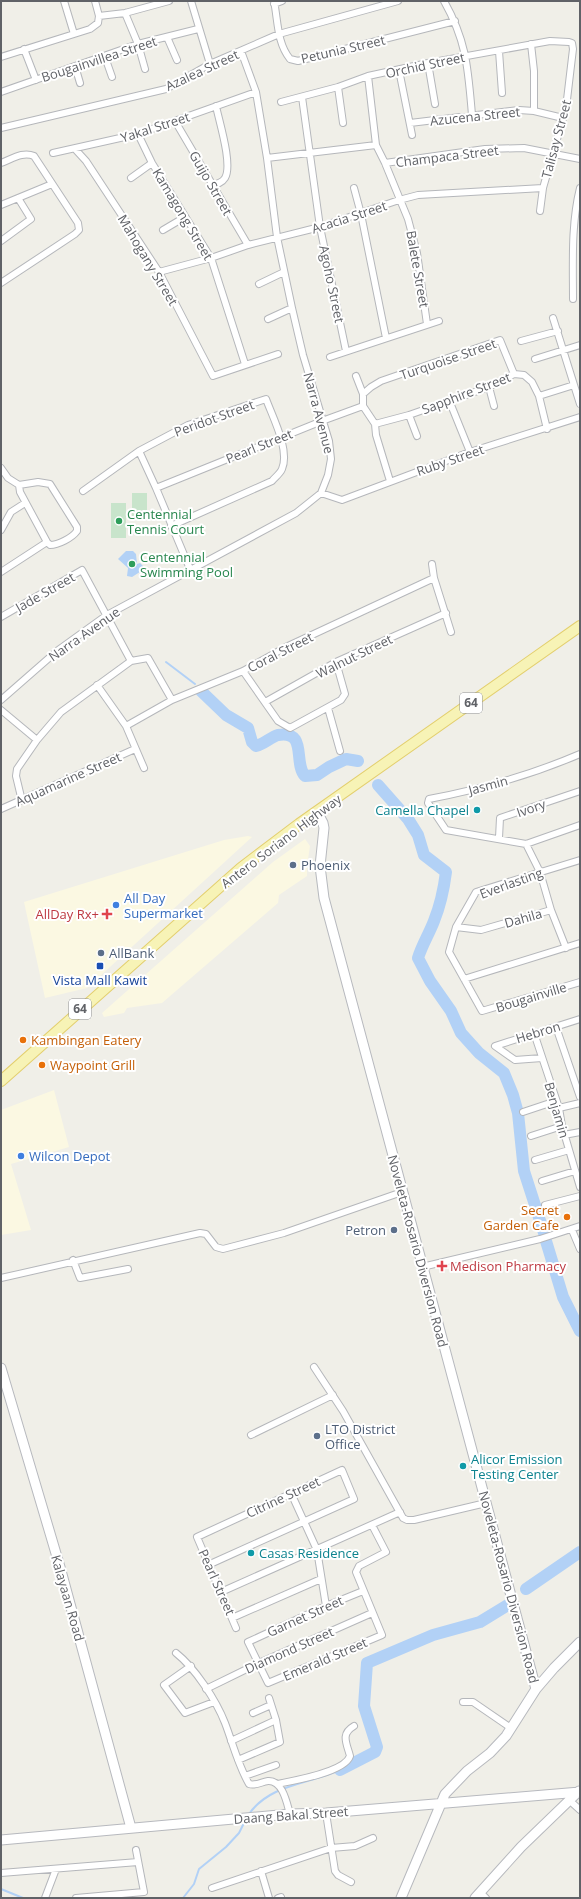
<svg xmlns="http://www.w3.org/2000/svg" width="581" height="1899" font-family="'Open Sans',sans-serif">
	<rect width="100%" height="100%" fill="#f0efe8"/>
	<path fill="#fbf8e2" d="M248 836 252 837 87 988 45 998 24 902 224 840Z
		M305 839 310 846 307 866V876L279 895 278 903 162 1003 127 1008 124 1013 104 1017 102 1013 273 862Z
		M54 1090 69 1147 11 1164 31 1230 1 1235V1110Z"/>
	<path fill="#c8e4cb" d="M132 493H147V519H132Z
		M111 503H126V538H111Z"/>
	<path fill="#b2d1f6" d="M126 551H133L136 554 137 564 140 563 144 567 143 570 132 577 127 576 128 568 118 559Z"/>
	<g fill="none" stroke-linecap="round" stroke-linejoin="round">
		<path stroke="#b2d1f6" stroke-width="2" d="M166 662 195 684
			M358 761 360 763
			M249 1814C270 1784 309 1784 340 1770
			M1 1889 23 1898
			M183 1898 194 1884 199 1869 226 1847 239 1833 245 1821"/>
		<path stroke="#b2d1f6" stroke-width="12" d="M201 691 226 715 248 728 252 742 256 746C264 744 271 737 278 735 308 730 293 763 305 776L317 775 329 767 346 759 358 761
			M378 785 408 819 418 835 424 855 446 872C444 888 440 906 434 921 429 934 422 945 418 958L430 981 451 1011 461 1033 479 1053 504 1073 513 1095 518 1113 524 1171 544 1233
			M546 1241 563 1297 580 1331
			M526 1589 580 1552
			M340 1770 375 1752 377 1747 364 1706 367 1663 433 1635 480 1622 508 1605"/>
		<g stroke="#b5b7bb" stroke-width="8">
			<path id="street" d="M64 1 74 34
				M95 1 99 16
				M191 1 210 64
				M274 1C278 21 277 43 290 59L298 61 455 21
				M444 1C467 42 468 69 472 115
				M274 4 282 1
				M125 13 138 44 145 69
				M167 37 177 60
				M531 44 534 71V111
				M24 49 36 80
				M499 51 502 93
				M1 57 90 29 98 23 99 16 125 13 169 1
				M105 57 112 77
				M428 63 435 104
				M75 66 80 83
				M399 70 412 135
				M368 76 376 145 385 163 408 219 417 253 427 324
				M338 87 343 123
				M1 92 138 44 198 29
				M302 97 320 227 346 351
				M281 102 338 87 368 76 428 63 550 41 569 42 572 43 573 49 566 108 543 188 540 211
				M175 121 248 245
				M410 123 519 110 534 111 563 118
				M1 128 166 89 210 64 279 34 398 1
				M138 134 152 163 211 258 245 364
				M75 149 86 161 159 272 213 376 278 354
				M53 153 138 134 256 92
				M267 158 376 145
				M1 163C12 159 23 151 34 156L78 223 79 230 75 234 1 283
				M385 163 485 149 524 148 580 159
				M131 178 152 163
				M212 185C217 184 222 183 225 178 233 165 219 121 216 106
				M354 188 361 214 386 338
				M1 205 52 184
				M163 230 185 217
				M1 241 31 219 18 198
				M159 272 211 258 248 245 320 227 399 200 418 195 543 188
				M259 284 284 272
				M573 299C573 262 571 224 580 188
				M553 318 580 404
				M268 319 292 308
				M521 341 558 331
				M330 357 439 321
				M535 359 580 345
				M356 376 363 394V406L375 424 376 435 390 481
				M489 387 494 406
				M363 394 371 387 381 381 500 340 514 374
				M539 396 574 385
				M449 400 470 452
				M409 415 417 436
				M375 424 409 415 489 387 514 374 524 375 532 382 539 396 547 429
				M139 451 156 488 190 569
				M1 468 8 478 19 485
				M38 482 50 484 77 527V531C72 538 58 545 50 545L47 542 20 492 19 485Z
				M156 488 322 421 363 406
				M83 491 139 451 188 425 266 399C273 418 290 450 282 469 280 474 275 477 272 481L171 526
				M321 493 342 500 470 452 580 417
				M1 530 11 512 25 503
				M432 564 434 578 451 632
				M1 572 47 542
				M1 617 82 570 131 661
				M243 671 278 721 290 728 341 700 345 694 336 662
				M97 685 126 726 144 768
				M1 700 57 651 107 615 296 513 321 493 328 475 331 459 329 441 303 355 292 308 277 237 267 158 256 92 241 51
				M265 702 336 662 446 613
				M328 708 340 751
				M1 710 37 740
				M126 726 172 700 243 671 286 647 434 578
				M580 754C531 775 482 789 429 799L428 803 446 830 526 844 580 825
				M22 801 16 776 17 769 37 740 61 712 131 661 148 658 172 700
				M1 809 135 749
				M499 838 500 818 580 791
				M580 860 476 892 456 927 449 952 482 1011 580 982
				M551 910 566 948
				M456 927 481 930 551 910 540 872 526 844
				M464 979 580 943
				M556 1027 580 1097
				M534 1033 559 1108 562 1126 580 1187
				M542 1058 515 1060 495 1046 580 1019
				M559 1108 580 1103
				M523 1112 556 1101
				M564 1135 580 1132
				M531 1136 562 1126
				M535 1160 569 1150
				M542 1181 575 1171
				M545 1205 580 1196
				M572 1230 580 1249
				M73 1260 80 1278 128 1269
				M422 1267 540 1239 580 1226
				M1 1278 200 1233 206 1234 216 1247 223 1249 284 1233 402 1192
				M314 1367 343 1411 403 1518 407 1520H414L486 1503
				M251 1435 333 1395
				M291 1493 317 1550 326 1606
				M208 1565 354 1499 342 1470 197 1537 236 1628
				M363 1591 326 1606 248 1642 268 1683 382 1635 356 1572 359 1566 386 1552 372 1525
				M221 1592 400 1512
				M232 1618 321 1579
				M176 1653C195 1668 216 1700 225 1723 233 1744 238 1765 249 1784 256 1786 261 1782 268 1781 283 1780 287 1804 290 1814
				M191 1666 164 1685 185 1713 214 1702
				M206 1689 259 1663 372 1613
				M463 1702H473L511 1728
				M253 1713 271 1705
				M231 1741 276 1720
				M238 1760 280 1742 276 1720 269 1698
				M245 1776 276 1765
				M277 1784C293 1781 345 1772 350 1756 347 1744 340 1734 354 1726
				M569 1800 580 1810
				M326 1813 335 1871 338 1875 351 1882
				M261 1871 269 1898
				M1 1873 138 1862
				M212 1888 331 1848 355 1846 373 1838
				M480 1892 486 1898
				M45 1898 56 1869
				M76 1898 144 1892 136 1850
				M278 1898 281 1897"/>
		</g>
		<g stroke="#b7b9be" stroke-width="11">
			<path id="secondary" d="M317 812 323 823 324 828 320 866 324 898 536 1689
				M1 1368 60 1567 131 1828
				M1 1840 290 1814 326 1813 580 1792
				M401 1898 445 1794 467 1771 490 1753 506 1736 536 1689 554 1668 580 1642
				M475 1898 521 1847 579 1791"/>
		</g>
		<g stroke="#e3cf6e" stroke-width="12">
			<path id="primary" d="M1 1081 241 868 299 824 580 626"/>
		</g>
		<use href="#street" stroke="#fff" stroke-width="6"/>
		<use href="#secondary" stroke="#fff" stroke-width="9"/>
		<use href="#primary" stroke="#f7f3b6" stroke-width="10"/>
	</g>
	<g fill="#2e9e5b" stroke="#fff" stroke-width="1.5">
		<circle cx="119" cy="521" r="4"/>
		<circle cx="132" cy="564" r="4"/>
	</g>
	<g fill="#0f9aa8" stroke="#fff" stroke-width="1.5">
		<circle cx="477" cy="810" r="4"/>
		<circle cx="463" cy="1466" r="4"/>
		<circle cx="251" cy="1553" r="4"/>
	</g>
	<g fill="#5c6f8a" stroke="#fff" stroke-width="1.5">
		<circle cx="293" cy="865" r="4"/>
		<circle cx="101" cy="953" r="4"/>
		<circle cx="394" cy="1230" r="4"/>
		<circle cx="317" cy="1436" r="4"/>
	</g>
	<g fill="#3f7fe0" stroke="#fff" stroke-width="1.5">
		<circle cx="116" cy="905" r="4"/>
		<circle cx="21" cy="1156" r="4"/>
	</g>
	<g fill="#e0444e" stroke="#fff" stroke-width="1.5">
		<path d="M105 908h4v4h4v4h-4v4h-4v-4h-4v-4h4z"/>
		<path d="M440 1260h4v4h4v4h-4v4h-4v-4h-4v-4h4z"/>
	</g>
	<rect fill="#1a4fb4" stroke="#fff" stroke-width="1.5" x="96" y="962" width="8" height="8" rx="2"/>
	<g fill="#e8710a" stroke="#fff" stroke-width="1.5">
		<circle cx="23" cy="1040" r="4"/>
		<circle cx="42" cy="1065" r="4"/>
		<circle cx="567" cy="1217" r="4"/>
	</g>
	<g text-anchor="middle" stroke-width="4" stroke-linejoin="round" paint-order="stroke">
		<g fill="#fff" stroke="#909195" stroke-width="1">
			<rect x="460" y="693" width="22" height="20" rx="3"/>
			<rect x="69" y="999" width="22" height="20" rx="3"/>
		</g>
		<g font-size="12" font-weight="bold" fill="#606267">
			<text x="471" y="707">64</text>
			<text x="80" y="1013">64</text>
		</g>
		<g font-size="13" fill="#606267" stroke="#fff">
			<text transform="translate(343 49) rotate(-13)" y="5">Petunia Street</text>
			<text transform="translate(99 59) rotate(-18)" y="5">Bougainvillea Street</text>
			<text transform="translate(425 65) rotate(-12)" y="5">Orchid Street</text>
			<text transform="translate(202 70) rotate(-25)" y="5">Azalea Street</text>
			<text transform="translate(475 116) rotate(-6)" y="5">Azucena Street</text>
			<text transform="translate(155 127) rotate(-18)" y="5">Yakal Street</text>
			<text transform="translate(556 139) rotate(-75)" y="5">Talisay Street</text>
			<text transform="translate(447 156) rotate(-7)" y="5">Champaca Street</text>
			<text transform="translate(211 183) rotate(60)" y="5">Guijo Street</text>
			<text transform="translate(183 214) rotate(59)" y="5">Kamagong Street</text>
			<text transform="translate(349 217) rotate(-18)" y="5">Acacia Street</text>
			<text transform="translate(148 260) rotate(59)" y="5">Mahogany Street</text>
			<text transform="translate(418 269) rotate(80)" y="5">Balete Street</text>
			<text transform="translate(332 284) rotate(78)" y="5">Agoho Street</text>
			<text transform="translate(448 359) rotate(-19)" y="5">Turquoise Street</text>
			<text transform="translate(466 393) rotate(-21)" y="5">Sapphire Street</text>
			<text transform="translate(319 413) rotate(75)" y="5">Narra Avenue</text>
			<text transform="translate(214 418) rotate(-20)" y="5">Peridot Street</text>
			<text transform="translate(259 446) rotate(-22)" y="5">Pearl Street</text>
			<text transform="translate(450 460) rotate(-19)" y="5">Ruby Street</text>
			<text transform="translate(45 592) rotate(-30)" y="5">Jade Street</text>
			<text transform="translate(84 634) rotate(-35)" y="5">Narra Avenue</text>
			<text transform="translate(280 652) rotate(-27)" y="5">Coral Street</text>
			<text transform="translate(354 656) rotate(-26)" y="5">Walnut Street</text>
			<text transform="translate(68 779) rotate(-24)" y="5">Aquamarine Street</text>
			<text transform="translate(488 785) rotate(-15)" y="5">Jasmin</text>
			<text transform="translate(531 808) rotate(-19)" y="5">Ivory</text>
			<text transform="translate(281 841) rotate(-37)" y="5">Antero Soriano Highway</text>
			<text transform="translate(511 883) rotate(-20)" y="5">Everlasting</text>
			<text transform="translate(523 918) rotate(-16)" y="5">Dahila</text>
			<text transform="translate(531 997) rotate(-17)" y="5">Bougainville</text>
			<text transform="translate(538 1032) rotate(-17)" y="5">Hebron</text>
			<text transform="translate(557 1110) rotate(74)" y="5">Benjamin</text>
			<text transform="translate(418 1251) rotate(75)" y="5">Noveleta-Rosario Diversion Road</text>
			<text transform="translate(283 1497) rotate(-25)" y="5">Citrine Street</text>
			<text transform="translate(217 1582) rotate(66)" y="5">Pearl Street</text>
			<text transform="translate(509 1587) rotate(75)" y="5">Noveleta-Rosario Diversion Road</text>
			<text transform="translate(68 1598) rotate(74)" y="5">Kalayaan Road</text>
			<text transform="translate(305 1616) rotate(-24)" y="5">Garnet Street</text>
			<text transform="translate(289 1650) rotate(-24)" y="5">Diamond Street</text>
			<text transform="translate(325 1659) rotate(-23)" y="5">Emerald Street</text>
			<text transform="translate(291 1815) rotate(-4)" y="5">Daang Bakal Street</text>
		</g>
		<g font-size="13" fill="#27864d" stroke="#fff" text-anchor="start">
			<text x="127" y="519">Centennial<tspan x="127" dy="15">Tennis Court</tspan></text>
			<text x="140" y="562">Centennial<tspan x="140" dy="15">Swimming Pool</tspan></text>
		</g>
		<g font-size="13" fill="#0d838f" stroke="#fff" text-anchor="start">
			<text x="469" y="815" text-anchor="end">Camella Chapel</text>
			<text x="471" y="1464">Alicor Emission<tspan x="471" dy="15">Testing Center</tspan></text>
			<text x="259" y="1558">Casas Residence</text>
		</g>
		<g font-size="13" fill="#4e5e75" stroke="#fff" text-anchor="start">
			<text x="301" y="870">Phoenix</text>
			<text x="109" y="958">AllBank</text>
			<text x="386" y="1235" text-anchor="end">Petron</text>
			<text x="325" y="1434">LTO District<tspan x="325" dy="15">Office</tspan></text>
		</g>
		<g font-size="13" fill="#366cbe" stroke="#fff" text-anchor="start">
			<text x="124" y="903">All Day<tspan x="124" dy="15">Supermarket</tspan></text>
			<text x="29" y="1161">Wilcon Depot</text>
		</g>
		<g font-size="13" fill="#be3a42" stroke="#fff" text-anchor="end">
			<text x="99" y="919">AllDay Rx+</text>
			<text x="450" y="1271" text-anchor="start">Medison Pharmacy</text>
		</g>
		<g font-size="13" fill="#164399" stroke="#fff">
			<text x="100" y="985">Vista Mall Kawit</text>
		</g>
		<g font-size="13" fill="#c56008" stroke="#fff" text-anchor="start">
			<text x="31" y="1045">Kambingan Eatery</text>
			<text x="50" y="1070">Waypoint Grill</text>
			<text x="559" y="1215" text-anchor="end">Secret<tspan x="559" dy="15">Garden Cafe</tspan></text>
		</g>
	</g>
	<rect width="581" height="1899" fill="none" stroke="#606267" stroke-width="4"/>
</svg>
